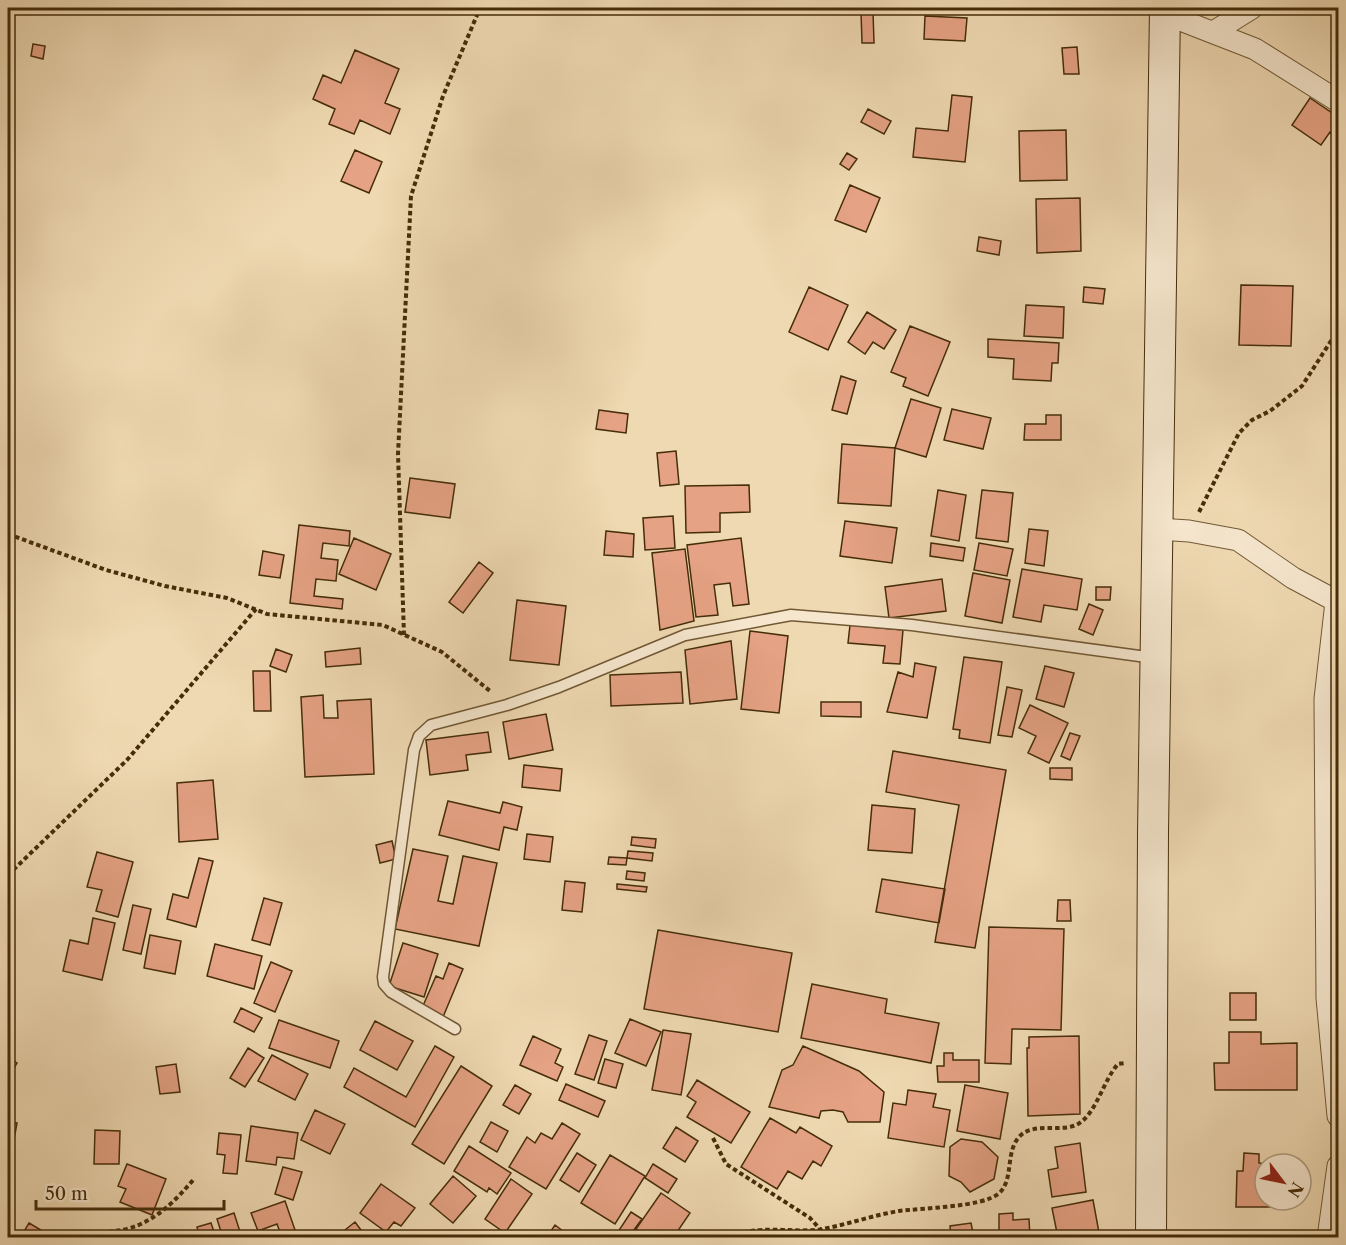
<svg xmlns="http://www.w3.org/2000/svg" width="1346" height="1245" font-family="'Libre Caslon Text',serif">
	<rect width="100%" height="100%" fill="#efd9b2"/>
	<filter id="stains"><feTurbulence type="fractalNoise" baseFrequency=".00333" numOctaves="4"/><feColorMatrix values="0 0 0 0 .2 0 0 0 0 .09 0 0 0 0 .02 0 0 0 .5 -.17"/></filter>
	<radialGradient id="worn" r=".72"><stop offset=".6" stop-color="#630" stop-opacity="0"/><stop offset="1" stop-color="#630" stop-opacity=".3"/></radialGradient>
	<path fill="#e5a284" stroke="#452d0a" stroke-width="1.5" d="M861 12H873L874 43H862Z
		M925 16 967 18 965 41 924 39Z
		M33 44 45 46 43 59 31 56Z
		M1077 47 1079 74H1064L1062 48Z
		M355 50 399 69 385 103 400 109 390 134 360 120 354 134 329 124 335 109 313 99 323 75 341 83Z
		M952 95 972 97 965 162 913 157 916 128 948 131Z
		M1310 98 1338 117V137L1330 132 1321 145 1292 125Z
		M868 109 891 121 884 134 861 122Z
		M1066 130 1067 180 1020 181 1019 131Z
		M355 150 382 162 369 193 341 181Z
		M847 153 857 159 849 170 840 164Z
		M850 185 880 198 866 232 835 220Z
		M1080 198 1081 251 1037 253 1036 199Z
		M979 237 1001 241 999 255 977 251Z
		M1241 285 1293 286 1291 346 1239 345Z
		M809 287 848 305 828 350 789 332Z
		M1084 287 1105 289 1103 304 1083 302Z
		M1026 305 1064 307 1063 338 1024 336Z
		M867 312 896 330 884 349 873 342 865 354 848 342Z
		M910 326 950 342 928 396 903 386 906 378 891 372Z
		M988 339 1059 343 1058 363H1052L1051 381 1013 379 1014 359 988 357Z
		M841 376 856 381 847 414 832 410Z
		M911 399 941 408 926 457 895 448Z
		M952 409 991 418 983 449 944 440Z
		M599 410 628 414 626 433 596 429Z
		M1046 415H1061V440H1024L1025 424H1046Z
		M842 444 895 448 891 506 838 503Z
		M676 451 679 484 660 486 657 453Z
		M410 478 455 484 450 518 405 512Z
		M749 485 750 512 720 513V532L686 533 685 486Z
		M938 490 966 495 959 541 931 536Z
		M982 490 1013 493 1008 542 976 538Z
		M673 516 675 548 645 550 643 518Z
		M845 521 897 528 892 563 840 556Z
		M299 525 350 531 349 546 323 543 321 558 338 560 336 581 316 579 314 596 343 599 342 609 290 603Z
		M1029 529 1048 531 1044 566 1025 563Z
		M606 531 634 534 633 557 604 555Z
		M354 538 391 554 376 590 339 574Z
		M741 538 749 604 733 606 730 583 714 585 718 615 696 617 687 545Z
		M931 543 965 548 963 561 930 556Z
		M979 543 1013 549 1007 576 974 570Z
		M685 549 694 621 660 630 652 553Z
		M263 551 284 555 280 578 259 575Z
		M479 562 493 573 463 613 449 602Z
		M1022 569 1082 579 1077 610 1044 605 1041 622 1013 617Z
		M973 573 1010 580 1002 623 965 616Z
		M942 579 946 611 889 618 885 587Z
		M1096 587H1111L1110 600H1096Z
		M517 600 566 606 559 665 510 660Z
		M1089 604 1103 610 1093 635 1079 629Z
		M850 625 903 630 900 664 883 663 885 646 848 643Z
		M750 631 788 636 779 713 741 709Z
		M731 641 737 699 690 704 685 650Z
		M360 648 361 664 326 667 325 652Z
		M276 649 292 655 286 672 270 666Z
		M964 657 1002 662 990 743 959 738 960 730 953 729Z
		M915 663 936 667 927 718 887 712 898 672 913 677Z
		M1045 666 1074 673 1064 707 1036 699Z
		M253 671H270L271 711H254Z
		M681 672 683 703 611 706 610 675Z
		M1007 687 1022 690 1012 737 998 735Z
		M323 695 324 718H338L337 701 371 699 374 774 305 777 301 697Z
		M821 702H861V717L821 716Z
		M1030 705 1068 723 1049 763 1028 753 1036 736 1019 728Z
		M546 714 553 750 509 759 503 722Z
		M488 732 491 752 466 755 468 770 430 775 426 740Z
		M1070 733 1080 736 1070 760 1061 756Z
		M893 751 1006 770 975 948 935 942 959 805 886 792Z
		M524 765 562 769 560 791 522 787Z
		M1050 768H1072V780L1050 779Z
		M213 780 218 839 179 842 177 783Z
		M448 801 500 813 503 802 522 807 517 830 504 827 499 850 439 835Z
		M872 805 915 809 912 853 868 850Z
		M527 834 553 837 550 862 524 859Z
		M632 837 656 839 655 848 631 845Z
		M392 841 396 859 380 863 376 845Z
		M413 849 448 856 438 901 453 904 463 856 497 863 479 946 395 929Z
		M628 851 653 853 652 861 627 858Z
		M97 852 133 862 118 917 96 911 102 890 87 887Z
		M609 857 627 858 626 865 608 864Z
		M199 858 213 861 196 927 167 919 173 894 188 898Z
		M627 871 645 873 644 881 626 879Z
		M882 879 945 889 939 923 876 912Z
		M565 881 585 883 582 912 562 910Z
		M617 884 647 887 646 892 617 889Z
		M264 898 282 903 270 945 252 940Z
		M1058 900H1070L1071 921H1057Z
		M133 905 151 909 141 954 123 950Z
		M93 918 115 923 102 980 63 971 70 940 88 944Z
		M989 927 1064 929 1061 1030 1012 1029 1011 1064 985 1063Z
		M658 930 792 953 778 1032 644 1009Z
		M150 935 181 941 175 974 144 968Z
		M403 943 438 954 424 997 389 986Z
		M215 944 262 956 254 989 207 976Z
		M271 962 292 971 275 1012 254 1003Z
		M449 963 463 969 443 1017 422 1008 436 976 443 979Z
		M812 984 887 999 885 1013 939 1023 931 1063 801 1038Z
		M1230 993H1256V1020H1230Z
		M241 1008 262 1018 254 1032 234 1022Z
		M630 1019 661 1032 646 1066 615 1053Z
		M279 1020 339 1041 330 1068 269 1048Z
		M375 1021 413 1041 397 1070 360 1050Z
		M663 1030 691 1034 681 1095 652 1090Z
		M1229 1032H1261V1044L1297 1043V1090H1215L1214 1063H1229Z
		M589 1035 607 1041 594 1080 575 1074Z
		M533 1036 561 1049 555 1063 563 1067 557 1081 520 1065Z
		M1079 1036 1080 1114 1028 1116 1027 1048H1029V1037Z
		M435 1046 454 1057 415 1127 344 1087 354 1068 406 1097Z
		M803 1046 859 1071 884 1092 880 1122H848L843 1112 833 1110 821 1111 819 1118 769 1107 782 1070 793 1065Z
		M248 1048 264 1058 245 1087 230 1078Z
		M944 1053H953V1060H979V1082H938L937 1066H944Z
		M272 1055 308 1074 295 1100 258 1081Z
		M8 1057 17 1063 8 1079Z
		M605 1059 623 1064 616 1088 598 1083Z
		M176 1064 180 1092 160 1094 156 1067Z
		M461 1066 492 1086 444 1164 412 1144Z
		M697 1080 750 1112 731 1143 687 1117 696 1102 687 1096Z
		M566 1084 605 1101 598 1117 559 1100Z
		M515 1085 531 1094 519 1114 503 1105Z
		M965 1085 1008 1093 1000 1139 957 1131Z
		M908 1090 936 1094 933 1107 950 1110 944 1147 888 1138 893 1103 906 1105Z
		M315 1110 345 1124 330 1154 301 1140Z
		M770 1118 796 1133 800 1127 832 1146 821 1166 813 1161 802 1179 788 1171 777 1189 741 1167Z
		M8 1122 17 1123 13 1145 8 1144Z
		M491 1122 508 1131 497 1152 480 1142Z
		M562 1123 580 1134 546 1189 509 1167 527 1137 535 1143 541 1133 552 1139Z
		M251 1126 298 1133 294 1159 277 1157 276 1165 246 1161Z
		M676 1127 698 1141 685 1162 663 1148Z
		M95 1130 120 1131 119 1164H94Z
		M219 1133 241 1135 237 1174 223 1173 225 1155 217 1154Z
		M961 1139 982 1142 998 1157 994 1179 970 1192 961 1182 949 1176 950 1147Z
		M1080 1143 1086 1192 1052 1197 1048 1170 1058 1168 1055 1147Z
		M469 1146 511 1173 497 1194 489 1188 487 1192 454 1171Z
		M577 1153 596 1165 579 1192 560 1180Z
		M1244 1153 1259 1154V1163L1289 1164H1265V1200H1289V1207H1236L1237 1171H1243Z
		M610 1155 645 1176 615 1224 581 1203Z
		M127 1164 166 1179 152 1215 120 1202 126 1189 118 1186Z
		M653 1164 677 1179 668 1193 645 1178Z
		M283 1167 302 1172 293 1200 275 1194Z
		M453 1176 476 1196 453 1223 430 1204Z
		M511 1179 532 1194 505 1233 485 1219Z
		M381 1184 415 1208 401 1226 394 1222 386 1232 360 1213Z
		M661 1193 690 1213 673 1238H648L636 1229Z
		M1093 1200 1100 1238H1058L1052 1208Z
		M285 1201 295 1230 281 1235 277 1224 258 1231 251 1213Z
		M631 1212 642 1219 628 1238H614Z
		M234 1213 242 1238H223L217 1219Z
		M1013 1213V1220L1029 1219 1030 1238H999V1214Z
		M355 1222 367 1238H335Z
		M29 1223 51 1236 50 1238H20Z
		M211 1223 216 1238H200L197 1227Z
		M971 1223 974 1238H951L950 1226Z
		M555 1225 571 1237 570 1238H546Z"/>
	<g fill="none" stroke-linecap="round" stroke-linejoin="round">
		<g stroke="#705834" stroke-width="13">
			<path id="lane" d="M455 1029 391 992 384 984 383 977 414 750 419 736 431 725 507 705 559 687 685 635 791 615 912 625 1154 658"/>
		</g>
		<g stroke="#705834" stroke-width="23">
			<path id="street" d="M1165 14 1255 49 1338 101
				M1215 31 1252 8
				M1158 529 1189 531 1238 540 1293 578 1338 602
				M1336 602 1325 699 1327 998 1338 1116
				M1328 1238 1338 1166"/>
		</g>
		<g stroke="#452d0a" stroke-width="32">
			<path id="secondary" d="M1151 1238 1153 833 1165 8"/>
		</g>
		<path stroke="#452d0a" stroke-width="4" stroke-dasharray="4.5 3" stroke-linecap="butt" d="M1199 512 1239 433 1252 420 1270 411 1302 386 1338 330
			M8 534 106 570 165 586 227 598 267 614 383 625 442 652 490 691
			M404 635 398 454 411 196 443 96 480 8
			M8 875 127 760 256 609
			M713 1138 726 1164 810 1218 828 1238
			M95 1238C105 1230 115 1232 127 1229 156 1221 175 1201 194 1179
			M729 1238C757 1223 793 1234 823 1229 849 1224 874 1215 899 1211 922 1208 982 1207 998 1194 1015 1181 1004 1150 1021 1135 1036 1122 1062 1133 1078 1124 1096 1114 1103 1081 1118 1064L1125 1063"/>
		<use href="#lane" stroke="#f5e6cd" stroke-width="10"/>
		<use href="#street" stroke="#f5e6cd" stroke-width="21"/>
		<use href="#secondary" stroke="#f5e6cd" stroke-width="30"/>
	</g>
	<rect width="1346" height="1245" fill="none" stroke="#efd9b2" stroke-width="30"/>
	<rect x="9" y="9" width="1328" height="1227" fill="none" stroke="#452d0a" stroke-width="3"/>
	<rect x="15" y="15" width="1316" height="1215" fill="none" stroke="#452d0a" stroke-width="1.5"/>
	<g transform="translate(1283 1182) rotate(122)"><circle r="28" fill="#f5e6cd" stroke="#af9c7f" stroke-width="1.5"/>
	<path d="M0-4.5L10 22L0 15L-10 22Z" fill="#8f2418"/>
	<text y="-9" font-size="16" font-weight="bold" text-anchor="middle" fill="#452d0a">N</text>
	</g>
	<path d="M36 1200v9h188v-9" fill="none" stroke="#452d0a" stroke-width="3"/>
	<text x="45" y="1200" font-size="18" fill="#452d0a" stroke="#f5e6cd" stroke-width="4.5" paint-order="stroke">50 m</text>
	<rect width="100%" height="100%" filter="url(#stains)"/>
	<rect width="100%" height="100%" fill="url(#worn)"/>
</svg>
